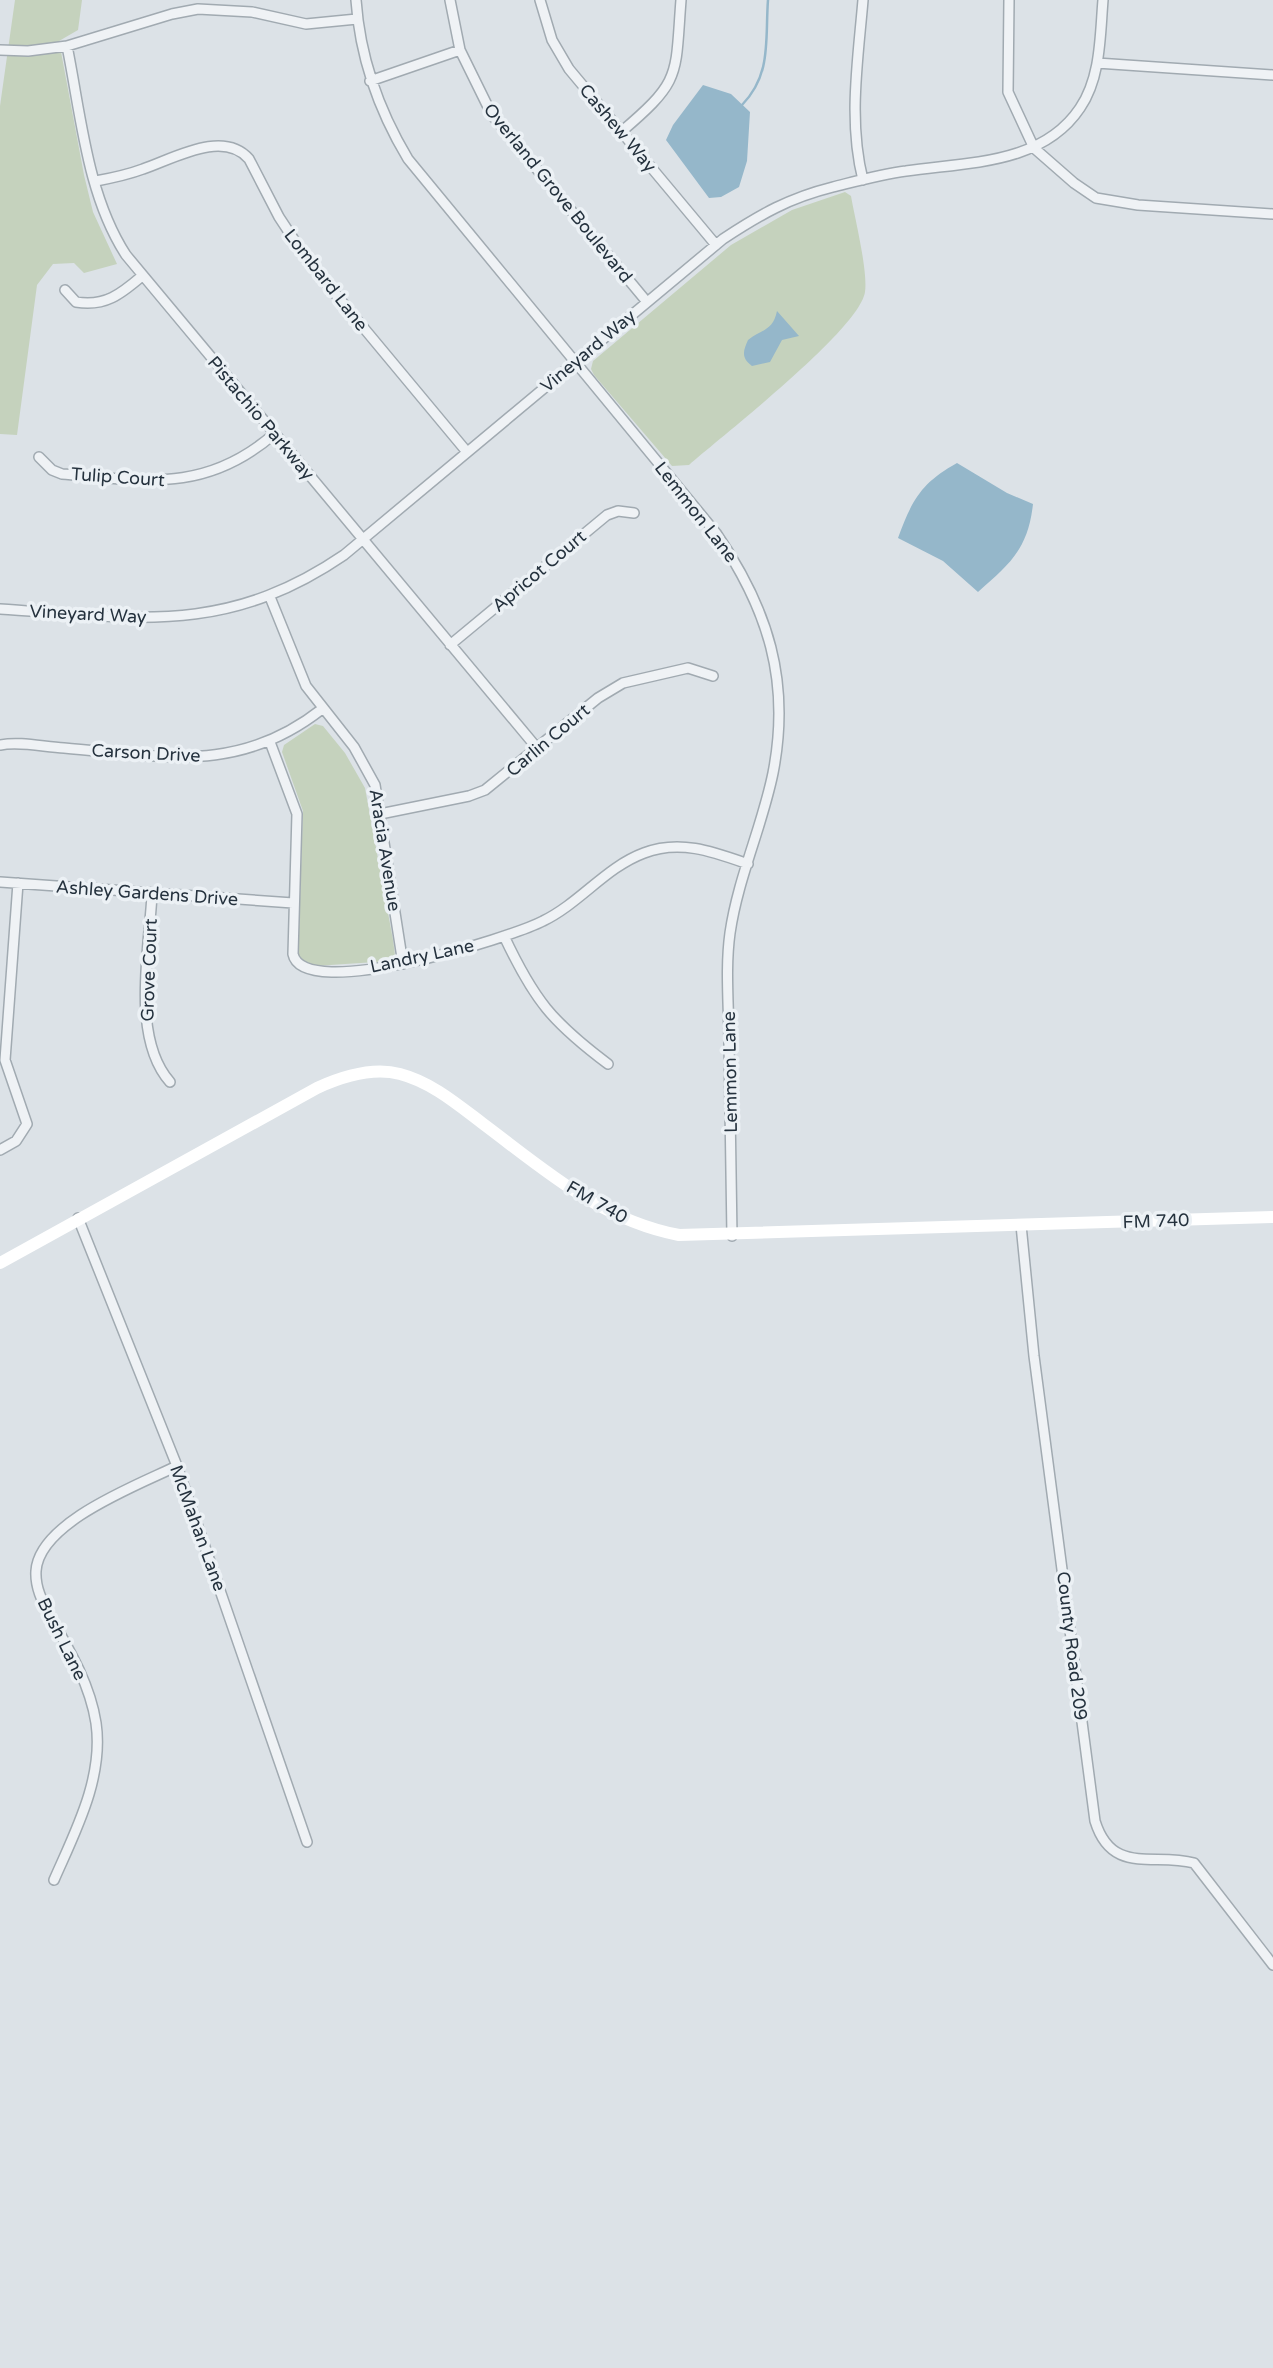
<svg xmlns="http://www.w3.org/2000/svg" width="1273" height="2368" font-family="'Varela Round',sans-serif">
	<rect width="100%" height="100%" fill="#dce2e7"/>
	<path fill="#c5d2bd" d="M15 0H82L78 30 59 41 84 175 93 212 117 264 84 273 74 263 53 264 37 285 17 435 0 434V106Z
		M845 192 851 196C855 219 868 271 865 292 859 330 723 435 689 465L672 466 594 375 591 369 593 361 731 245 792 210Z
		M315 724 323 726 345 753 365 788 393 940 395 955 391 961 315 966 308 965 298 957 303 811 282 752 284 745Z"/>
	<path fill="#95b7ca" d="M703 85 731 94 750 112 747 161 739 187 721 197 709 198 666 140 673 125Z
		M777 311 799 336 782 340 770 362 752 366C741 358 743 351 748 340 762 329 773 331 777 311Z
		M957 463 1007 493 1033 504C1028 549 1010 564 978 592L943 561 898 538C912 500 921 483 957 463Z"/>
	<g fill="none" stroke-linecap="round" stroke-linejoin="round">
		<path stroke="#95b7ca" stroke-width="2.5" d="M742 105C772 74 765 40 768 0"/>
		<g stroke="#a1aab1" stroke-width="12">
			<path id="street" d="M356 0C360 58 378 109 408 159L716 533C768 609 791 681 773 773 762 827 738 878 730 933 725 969 729 1007 729 1044 730 1108 731 1172 732 1236
				M450 0 460 50 492 115 647 302
				M540 0 552 40 569 69 716 245
				M1009 0 1008 92 1034 148 1074 183 1096 198 1138 205 1273 214
				M67 46C81 115 87 195 126 255L537 748
				M0 50 28 51 67 46 172 14 198 9 252 12 306 24 357 19
				M1097 63 1273 75
				M370 81 460 50
				M621 132C682 80 675 77 681 0
				M863 180C848 121 858 60 863 0
				M96 181C112 178 127 175 143 169 173 159 223 129 249 159L279 217 308 261 467 452
				M65 290 76 302C105 307 121 294 142 276
				M39 457 52 470 62 474C145 481 206 493 274 434
				M270 597 306 686 354 747 375 785 403 964
				M0 609C135 618 225 636 344 555L723 239C761 214 789 198 833 187 857 181 882 174 906 171 967 162 1042 165 1080 108 1101 77 1100 36 1103 0
				M450 645 607 515 618 511 634 513
				M270 742 297 814 293 954C303 1003 510 938 543 921 580 903 606 867 644 853 680 839 714 852 748 864
				M0 745C20 741 44 747 64 748 163 756 238 775 322 709
				M380 814 469 796 485 790 598 698 623 683 688 668 713 676
				M0 882 293 903
				M152 895C149 950 131 1038 170 1082
				M504 936C534 1000 552 1022 608 1064
				M0 1150 16 1141 27 1124 5 1060 18 883
				M78 1218 177 1466 307 1842
				M1021 1225 1034 1356 1095 1821C1112 1876 1154 1852 1194 1863L1273 1965
				M54 1880C75 1832 104 1778 96 1723 90 1684 69 1649 50 1616 42 1601 35 1587 36 1571 39 1522 138 1485 177 1466"/>
		</g>
		<use href="#street" stroke="#eff2f5" stroke-width="9"/>
		<path stroke="#fff" stroke-width="12" d="M0 1263 317 1088C341 1077 373 1067 400 1074 431 1082 457 1104 482 1123 545 1170 600 1220 679 1235L1273 1217"/>
	</g>
	<g text-anchor="middle" stroke-width="7" stroke-linejoin="round" paint-order="stroke">
		<g font-size="18" fill="#25323e" stroke="#ecf1f5">
			<text transform="translate(618 128) rotate(50)" y="6">Cashew Way</text>
			<text transform="translate(558 193) rotate(51)" y="6">Overland Grove Boulevard</text>
			<text transform="translate(326 280) rotate(52)" y="6">Lombard Lane</text>
			<text transform="translate(588 351) rotate(-40)" y="6">Vineyard Way</text>
			<text transform="translate(261 418) rotate(50)" y="6">Pistachio Parkway</text>
			<text transform="translate(118 477) rotate(4)" y="6">Tulip Court</text>
			<text transform="translate(696 512) rotate(52)" y="6">Lemmon Lane</text>
			<text transform="translate(539 571) rotate(-40)" y="6">Apricot Court</text>
			<text transform="translate(88 614) rotate(3)" y="6">Vineyard Way</text>
			<text transform="translate(548 740) rotate(-40)" y="6">Carlin Court</text>
			<text transform="translate(146 753) rotate(3)" y="6">Carson Drive</text>
			<text transform="translate(385 850) rotate(81)" y="6">Aracia Avenue</text>
			<text transform="translate(147 893) rotate(4)" y="6">Ashley Gardens Drive</text>
			<text transform="translate(422 956) rotate(-12)" y="6">Landry Lane</text>
			<text transform="translate(149 970) rotate(-88)" y="6">Grove Court</text>
			<text transform="translate(730 1072) rotate(-91)" y="6">Lemmon Lane</text>
			<text transform="translate(597 1202) rotate(30)" y="6">FM 740</text>
			<text transform="translate(1156 1221) rotate(-2)" y="6">FM 740</text>
			<text transform="translate(198 1528) rotate(70)" y="6">McMahan Lane</text>
			<text transform="translate(62 1639) rotate(64)" y="6">Bush Lane</text>
			<text transform="translate(1072 1646) rotate(83)" y="6">County Road 209</text>
		</g>
	</g>
</svg>
